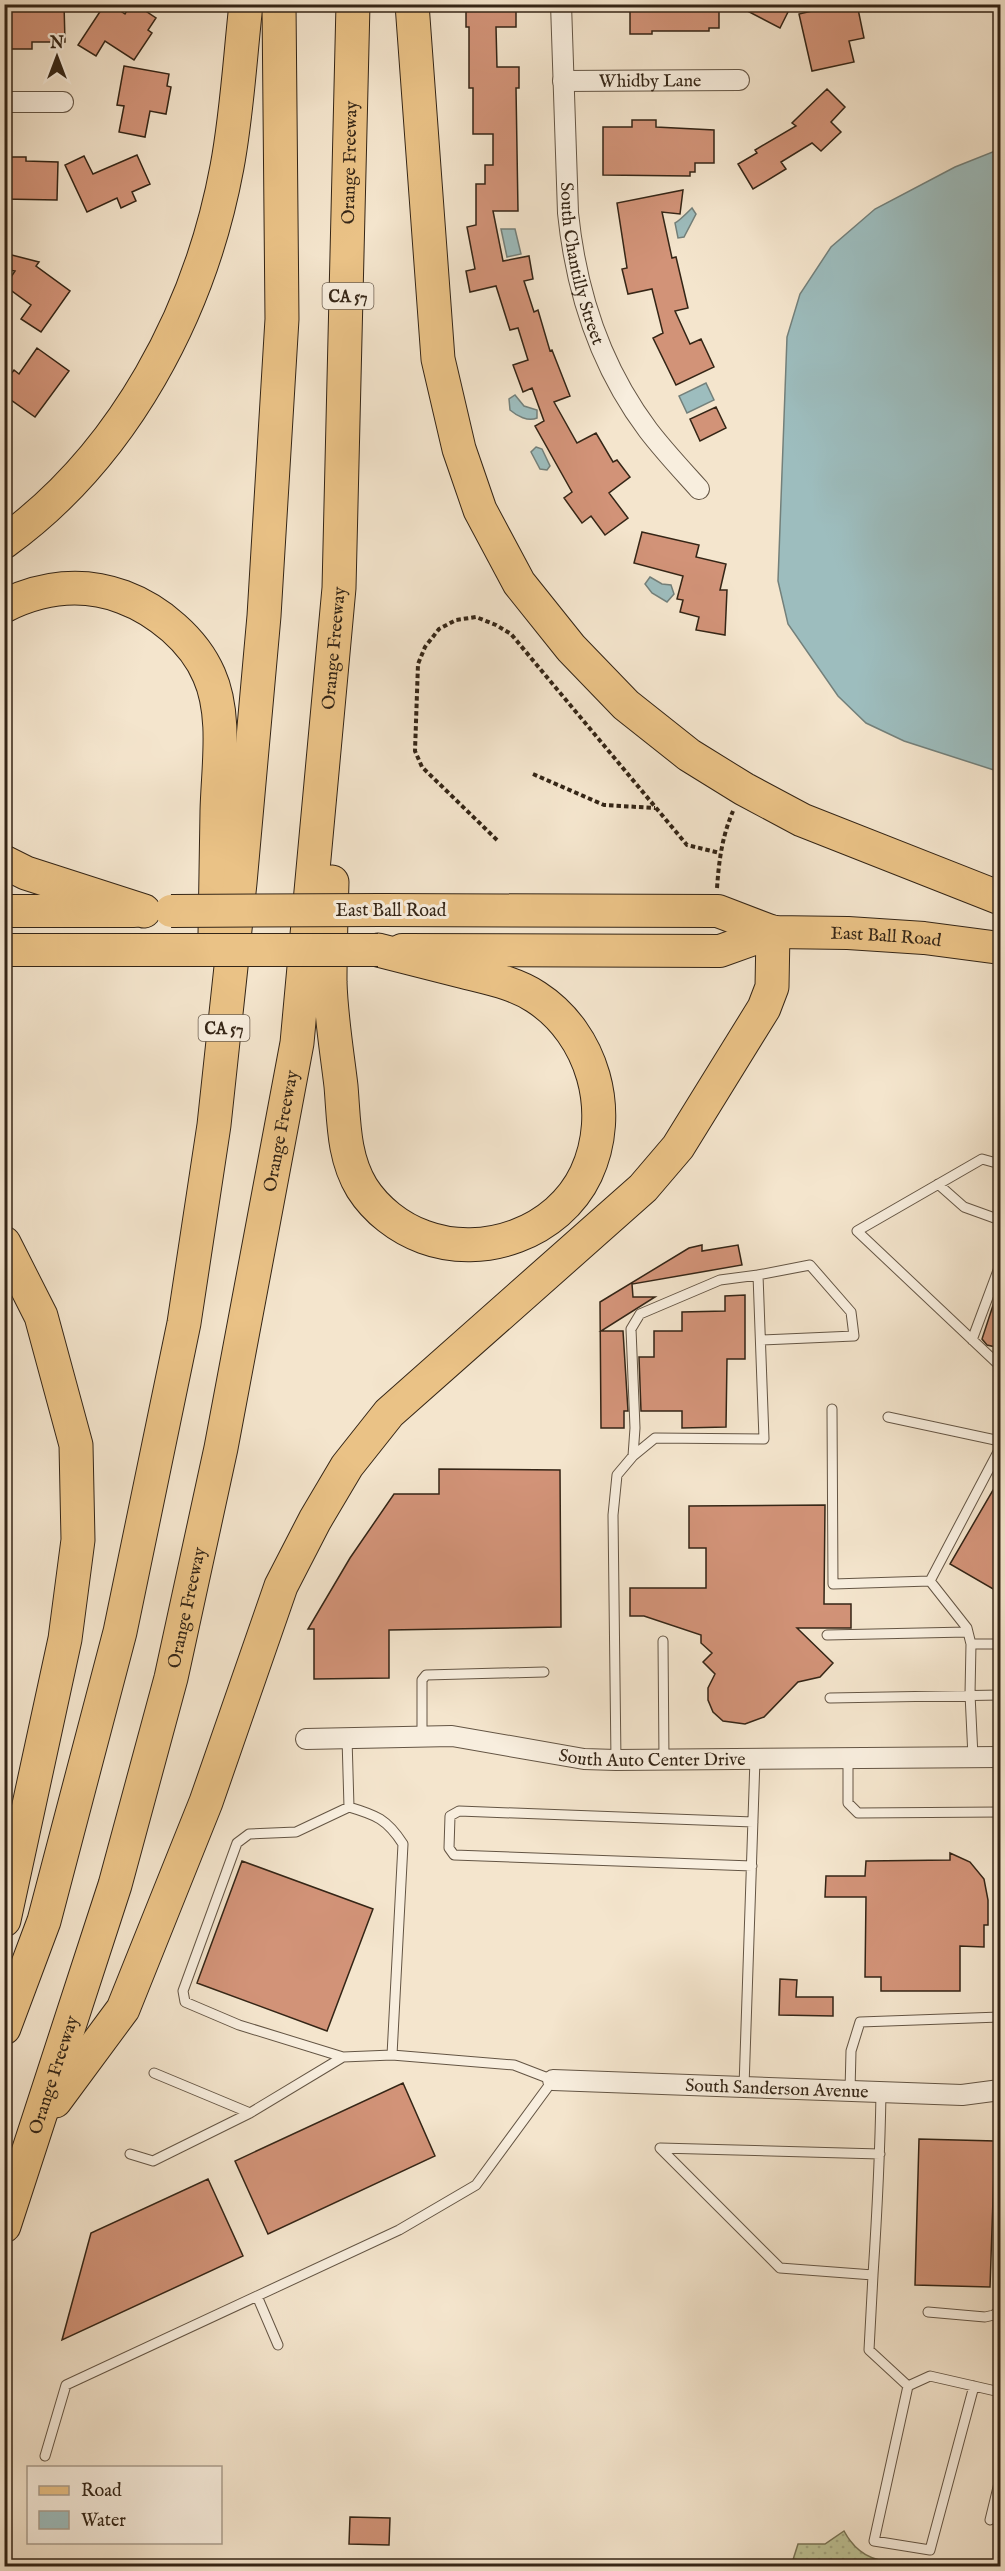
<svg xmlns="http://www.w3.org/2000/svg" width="1005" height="2571" font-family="'IM FELL English',serif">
	<defs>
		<pattern id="grass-dots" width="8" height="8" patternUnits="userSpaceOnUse" patternTransform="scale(1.5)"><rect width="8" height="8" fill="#bec396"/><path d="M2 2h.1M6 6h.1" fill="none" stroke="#a4a781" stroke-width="1.8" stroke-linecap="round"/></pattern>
	</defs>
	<rect width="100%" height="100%" fill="#f4e5cd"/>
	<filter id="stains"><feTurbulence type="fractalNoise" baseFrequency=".00333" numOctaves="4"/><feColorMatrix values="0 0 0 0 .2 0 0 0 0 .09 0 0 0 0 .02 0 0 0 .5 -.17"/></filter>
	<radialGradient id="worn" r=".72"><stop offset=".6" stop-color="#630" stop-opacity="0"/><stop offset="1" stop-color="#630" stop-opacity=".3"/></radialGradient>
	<path fill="url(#grass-dots)" stroke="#797456" stroke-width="1.5" d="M844 2531C865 2570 896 2560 933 2566H791L798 2544H825Z"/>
	<path fill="#9dbdbe" stroke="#73807b" stroke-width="1.5" d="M1000 149V772L904 741 866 723 838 696 788 624 778 581 787 337 800 294 831 247 875 209 955 167Z
		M692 208 696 214 684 237 678 238 675 223C679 221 691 209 692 208Z
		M501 229H515L521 254 507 257Z
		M706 383 714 400 687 413 679 396Z
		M515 395 524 406 537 410V418C528 422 517 416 510 410L509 399Z
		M536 447 542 449 550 466 547 470 540 469 531 452Z
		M650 577 662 584 671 585 674 594 667 602 652 593 645 584Z"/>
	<path fill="#d29378" stroke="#342516" stroke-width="1.5" d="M64 4 65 42H32V49H8L7 5Z
		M105 4H110L125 14 131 4H135L156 18 148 30 152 33 134 60 105 41 96 56 78 45Z
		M466 4 516 6V27H496L497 67H519V88H516L518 211H493L503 261 529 256 533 279 524 281 534 312 538 310 550 351 552 350 570 396 554 402 577 443 596 433 613 462 617 460 630 477 609 493 628 518 605 535 591 516 582 523 564 498 572 492 535 426 544 421 532 388 523 392 513 365 528 360 518 328 510 330 496 286 470 292 466 271 475 269 467 227 476 225V184H485V165H493V134H473V88H469V27H466Z
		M630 4H719V28H709V31H652V34H630Z
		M734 4H792L780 28Z
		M842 4H857L864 38 849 41 854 62 812 71 799 14Z
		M124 66 169 74 167 86 171 87 166 114 150 111 145 137 119 132 124 106 117 105Z
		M827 89 845 107 831 122 841 132 821 151 812 143 781 162 786 169 753 189 738 164 757 153 755 150 796 126 792 123Z
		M632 120H656V127L714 130V163H695V172H690V176L603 175V127H632Z
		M137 155 150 184 132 192 136 201 121 208 117 198 87 212 65 165 84 156 93 174Z
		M4 157H26V161L58 162 57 200 4 199Z
		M683 190 680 214 662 212 672 258 676 257 688 308 675 311 690 344 701 339 714 367 676 385 653 338 663 333 652 289 628 294 622 269 627 268 617 203Z
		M4 253 39 262 36 266 70 291 41 332 21 319 31 305 5 286 15 271 4 269Z
		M37 348 69 371 35 417 4 395V383L14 370 19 374Z
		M716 407 726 428 700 441 690 419Z
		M642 532 699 545 696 557 726 564 720 590H727L725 635 696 630 699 617 680 612 683 600 677 599 683 576 634 563Z
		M702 1245V1251L738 1245 742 1265 632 1284 633 1297H655L601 1331H623L628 1411H624V1428H601L600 1302 689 1248Z
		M998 1290H1000V1348L987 1345 982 1339Z
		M745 1295V1359H727L726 1427 682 1428V1411H641L639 1357H654V1331H682V1312L725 1311V1296Z
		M439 1469 560 1470 561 1627 389 1630V1678L314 1679V1629H308L350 1558 394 1494H439Z
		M1000 1478V1593L950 1564Z
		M825 1505 824 1604H851V1628H797L833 1663 820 1677 798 1682 764 1717 745 1724 723 1721 713 1712 708 1700V1688L715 1674 703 1662 712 1653 701 1643V1635L644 1616H630V1588H706V1548H689V1506Z
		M950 1853 970 1862 984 1879 988 1900V1925H984V1947L960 1946V1991H881V1977H865L866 1897H825L826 1876H865L866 1861 950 1860Z
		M242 1861 373 1909 327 2031 197 1983Z
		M780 1979 797 1980 796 1997H833V2016L779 2015Z
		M403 2083 435 2156 268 2234 235 2161Z
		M919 2139 995 2141 990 2287 915 2285Z
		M208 2179 243 2256 62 2340 91 2233Z
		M350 2517 390 2518 389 2545 349 2544Z"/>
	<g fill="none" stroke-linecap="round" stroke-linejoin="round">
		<g stroke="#645544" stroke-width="11">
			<path id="service" d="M1000 1164 982 1159 857 1231 1000 1366
				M938 1184 964 1207 1000 1220
				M972 1340 1000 1265
				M832 1409 833 1584 930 1581
				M888 1417 1000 1441
				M633 1456 635 1428 631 1329 640 1314 720 1280 758 1275
				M827 1635 967 1632
				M663 1641 664 1760
				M971 1644H1000
				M830 1698 1000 1695
				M422 1736V1680L426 1675 544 1672
				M347 1738 349 1807
				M973 1757 970 1694 971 1644 967 1628 930 1581 1000 1448
				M848 1758V1803L858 1813 1000 1812
				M616 1760 613 1515 617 1475 633 1456 655 1438 764 1439 758 1275 810 1265 851 1312 854 1336 761 1340
				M752 1866 454 1855 449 1848 450 1816 459 1811 753 1822
				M343 2057 239 2025 185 2002 183 1991 237 1843 249 1834 296 1832 349 1807C376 1815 387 1819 403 1844L392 2055
				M154 2073 250 2113
				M744 2087 755 1759
				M850 2091 851 2051 860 2022 1000 2017
				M880 2154 660 2148 780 2268 873 2275C877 2214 880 2153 881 2093
				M873 2275 869 2350 908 2386
				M257 2296 278 2345
				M928 2312 985 2317 994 2315 1000 2310
				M974 2386 930 2550 874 2541 908 2386 930 2376 1000 2392V2395
				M45 2456 66 2385 399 2230 476 2185 553 2080 514 2065 392 2055 343 2057 250 2113 153 2161 130 2154
				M990 2520 1000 2479"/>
		</g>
		<g stroke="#645544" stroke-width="22">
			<g id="minor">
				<path id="s1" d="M561 4 568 213C576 291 600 366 648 430 664 451 682 470 699 489"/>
				<path id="s2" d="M563 81 739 80"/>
				<path d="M4 102H63"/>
				<path id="s3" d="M306 1739 452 1736 584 1759 616 1760 1000 1757"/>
				<path id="s4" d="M553 2080 962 2095 1000 2090"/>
			</g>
		</g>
		<g stroke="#342516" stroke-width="34">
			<g id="primary">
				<path id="s5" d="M382 910 718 911 773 932 848 933 924 938 1000 948"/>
				<path d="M4 911H134"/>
				<path d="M4 950H166"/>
				<path d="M402 950 720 951 773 932"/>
			</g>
		</g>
		<g stroke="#342516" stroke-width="35">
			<g id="motorway">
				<path d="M412 4 438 359 459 449 480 510 519 583 571 648 626 705 689 755 744 789 802 820 1000 898"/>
				<path d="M4 542C124 455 200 312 227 167 237 114 240 58 246 4"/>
				<path d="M4 606C42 587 83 582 123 597 158 610 194 640 209 675 227 715 218 768 217 811 216 852 216 893 215 934"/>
				<path d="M4 862 26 873 144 911"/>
				<path d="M332 882C331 916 330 949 330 982 331 1017 337 1052 341 1086 344 1121 343 1157 362 1188 376 1210 399 1228 424 1237 483 1259 558 1233 586 1174 615 1112 593 1034 536 997 513 982 487 978 461 971 433 964 405 957 378 950"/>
				<path d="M4 1243 41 1316 76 1445 78 1540 65 1639 4 1920"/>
				<path d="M4 2028 44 1921 120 1632 184 1323 214 1125 240 883 264 616 282 319 279 4"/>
				<path d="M55 2101 123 2009 206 1802 281 1586 315 1520 347 1466 389 1413 643 1188 678 1147 764 1008 772 987 773 932"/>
				<path id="s6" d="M4 2226 115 1885 171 1678 221 1448 297 1043 339 588 353 4"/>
			</g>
		</g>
		<path stroke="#342516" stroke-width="4" stroke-dasharray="4.5 3" stroke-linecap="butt" d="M533 774 604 805 655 808
			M497 840 422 767 415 751 418 664 425 647 439 629 456 620 476 617 496 625 511 634 687 845 720 853
			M717 888C719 860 722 837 733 811"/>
		<use href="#service" stroke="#f8eede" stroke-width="9"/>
		<use href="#minor" stroke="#f8eede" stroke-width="20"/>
		<use href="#primary" stroke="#eac286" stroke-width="32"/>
		<use href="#motorway" stroke="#eac286" stroke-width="33"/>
		<g stroke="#342516" stroke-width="34" stroke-linecap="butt">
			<path id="primary-bridge" d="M171 911 382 910
				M166 950H378"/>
		</g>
		<use href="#primary-bridge" stroke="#eac286" stroke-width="32"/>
	</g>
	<g text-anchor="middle" stroke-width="6" stroke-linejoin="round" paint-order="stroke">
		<g fill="#f8eede" stroke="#6f6152" stroke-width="1.5">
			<rect x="322.5" y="283" width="51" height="26" rx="4.5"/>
			<rect x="198.5" y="1015" width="51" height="26" rx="4.5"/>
		</g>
		<g font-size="16" font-weight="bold" fill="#342516">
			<text x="348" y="302">CA 57</text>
			<text x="224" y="1034">CA 57</text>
		</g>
		<g font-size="18" fill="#342516" stroke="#f8eede">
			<text dy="6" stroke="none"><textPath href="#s2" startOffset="87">Whidby Lane</textPath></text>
			<text dy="6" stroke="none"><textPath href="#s6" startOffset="2103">Orange Freeway</textPath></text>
			<text dy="6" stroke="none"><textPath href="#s1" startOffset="261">South Chantilly Street</textPath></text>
			<text dy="6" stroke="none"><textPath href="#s6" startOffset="1617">Orange Freeway</textPath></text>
			<text x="391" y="916">East Ball Road</text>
			<text dy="6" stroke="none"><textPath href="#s5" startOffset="508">East Ball Road</textPath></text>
			<text dy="6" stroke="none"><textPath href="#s6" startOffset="1131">Orange Freeway</textPath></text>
			<text dy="6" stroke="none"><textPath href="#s6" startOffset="645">Orange Freeway</textPath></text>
			<text dy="6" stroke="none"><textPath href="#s3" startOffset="348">South Auto Center Drive</textPath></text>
			<text dy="6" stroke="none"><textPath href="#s6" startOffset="159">Orange Freeway</textPath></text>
			<text dy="6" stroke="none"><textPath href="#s4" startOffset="224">South Sanderson Avenue</textPath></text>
		</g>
	</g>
	<rect width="1005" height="2571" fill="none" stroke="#f4e5cd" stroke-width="24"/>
	<rect x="6" y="6" width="993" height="2559" fill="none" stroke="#342516" stroke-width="3"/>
	<rect x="12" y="12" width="981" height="2547" fill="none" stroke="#342516" stroke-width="1.5"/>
	<rect x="27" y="2466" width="195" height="78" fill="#f8eede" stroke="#aa9e8e" stroke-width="1.5"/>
	<rect x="39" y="2486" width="30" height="9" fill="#eac286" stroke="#aa9e8e" stroke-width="1.5"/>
	<text x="81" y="2496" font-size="18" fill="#342516">Road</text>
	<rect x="39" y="2511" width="30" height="18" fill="#9dbdbe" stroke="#aa9e8e" stroke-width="1.5"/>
	<text x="81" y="2526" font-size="18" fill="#342516">Water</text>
	<g transform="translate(57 57)" stroke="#f8eede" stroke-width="4.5" paint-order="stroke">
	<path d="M0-4.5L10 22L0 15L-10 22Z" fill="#342516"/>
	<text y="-9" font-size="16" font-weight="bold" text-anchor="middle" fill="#342516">N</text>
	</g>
	<rect width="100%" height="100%" filter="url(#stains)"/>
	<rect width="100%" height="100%" fill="url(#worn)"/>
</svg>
